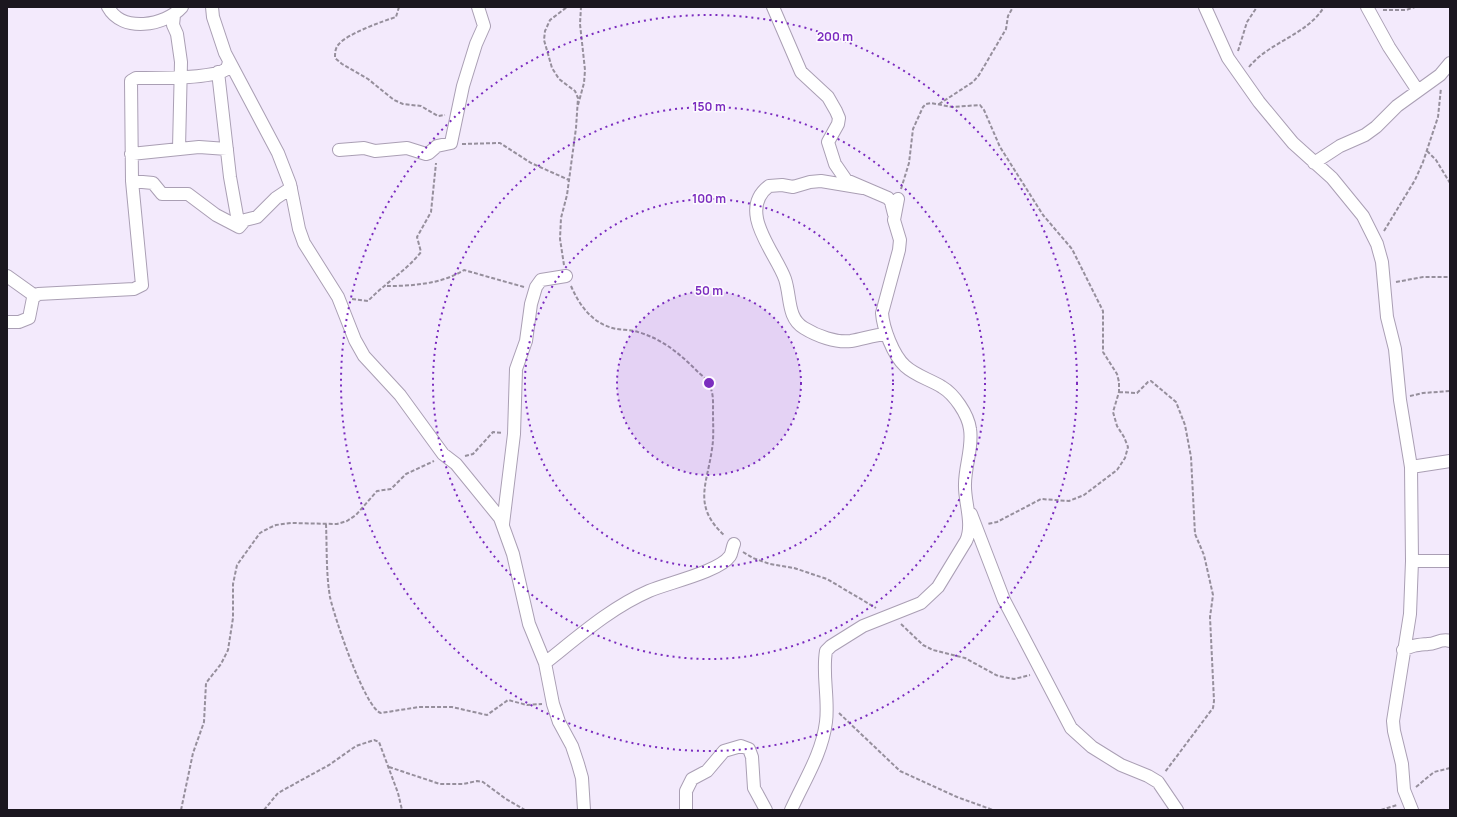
<svg xmlns="http://www.w3.org/2000/svg" width="1457" height="817" font-family="Manrope,sans-serif">
	<rect width="100%" height="100%" fill="#f3eafc"/>
	<g fill="none" stroke-linecap="round" stroke-linejoin="round">
		<g stroke="#aa9fb4" stroke-width="14">
			<path id="minor" d="M108 7C122 33 165 26 182 7
				M212 7 213 17 225 53 278 153 290 184 299 229 304 243 338 297 355 340 364 356 400 395 443 454 456 464 500 518 513 554 529 624 545 663 553 704 559 722 572 746 578 764 582 778 584 810
				M773 7 801 72 828 97 836 111 839 118 838 124 828 142 835 164 846 180 888 198 891 202 894 214
				M1205 7 1228 58 1259 102 1293 143 1332 178 1363 216 1377 244 1382 262 1387 317 1395 349 1400 400 1411 467 1412 561 1410 614 1393 721 1394 731 1402 764 1404 790 1412 810
				M1367 7 1389 47 1418 91
				M174 15 173 25 177 34 181 62 179 148
				M218 72 230 177 239 227
				M339 150 364 148 375 151 407 148 426 154 429 153 437 146 451 143 463 86 476 44 484 26 478 7
				M131 154 199 147 227 149
				M1314 163 1340 146 1365 135 1376 127 1397 106 1440 75 1450 63
				M132 181 153 183 162 194H188L216 215 239 227 245 220 257 217 276 198 291 188
				M863 188 821 181 810 182 793 187 782 185 769 186C736 211 776 253 785 279 791 297 787 318 804 328 817 336 836 343 851 341 863 339 874 335 886 334
				M7 276 35 296
				M7 322H19L29 318 33 298 38 294 134 289 142 285 132 181 131 81 136 78C154 78 210 79 225 70 228 68 228 65 229 62
				M1411 467 1450 461
				M971 514 1004 600 1071 728 1092 747 1121 765 1148 776 1158 782 1177 810
				M503 524 514 434 516 369 526 341 531 304 536 287 541 280 566 276
				M1412 561H1450
				M1403 650C1412 645 1418 645 1428 644 1436 644 1441 638 1450 641
				M545 663C578 637 610 608 649 591 667 583 719 572 730 556 732 553 732 548 734 544
				M686 810V791L692 779 707 771 724 751 741 746 749 749 752 757 754 788 766 810
				M791 810C804 781 822 754 826 722 829 699 822 674 826 651L831 646 863 626 921 603 938 587 966 541C974 524 964 501 965 484 965 466 973 447 970 429 968 414 954 394 942 387 929 379 916 376 905 366 893 355 883 328 882 313L899 250 900 240 894 220 898 199"/>
		</g>
		<path stroke="#968f9c" stroke-width="2" stroke-dasharray="4 2" stroke-linecap="butt" d="M399 7 396 17C383 21 347 34 339 44 335 48 335 53 335 58L342 64 368 79 394 100 403 104 421 106 438 116 445 115
			M1383 10H1406L1415 7
			M1238 51 1247 22 1257 7
			M1249 67C1269 42 1307 35 1324 7
			M939 104 973 82 979 75 1006 29 1008 16 1013 7
			M578 105 584 83 585 70 580 24 581 7
			M462 144 500 143 531 163 569 180
			M1427 151 1436 160 1450 183
			M901 189 909 163 913 129 923 107 926 104 931 103 952 107 980 105 984 110 1000 147 1043 215 1072 249 1103 311V352L1117 374 1119 382V392L1113 412 1117 426 1124 437 1128 447 1125 458 1117 470 1084 495 1069 501 1041 499 997 522 987 524
			M1384 231 1415 180 1423 162 1438 117 1441 88
			M564 265 560 239 561 218 567 195 576 128 578 98 575 91 559 79 552 68 544 40 545 31 550 20 567 7
			M1396 282 1423 277H1450
			M387 286C412 286 442 284 464 270L524 287
			M571 286C580 307 594 325 617 329 624 330 632 330 638 332 662 339 679 353 696 370 700 374 706 378 708 383 714 392 713 402 713 412 713 425 714 437 712 449 707 485 692 506 725 536
			M352 299 368 301C384 284 406 271 421 252L417 237 431 212 436 163
			M1119 392 1137 393 1148 382 1151 381 1176 402 1185 425 1191 457 1195 534 1204 555 1213 595 1210 617 1214 701 1213 708 1165 772
			M1410 396 1423 393 1450 391
			M465 456 473 454 493 432 503 433
			M326 524C327 548 326 574 330 597 334 616 365 709 381 713L419 707H452L487 715 508 700 527 705 542 704
			M743 552 753 558 770 564 794 568 827 579 876 608
			M901 624 923 645 933 650 965 658 998 676 1014 679 1030 675
			M839 713 900 771 957 797 993 810
			M389 767 440 784H463L477 781 483 782 506 799 525 810
			M1416 787 1434 772 1450 768
			M181 810 193 753 204 722 206 683 221 664 228 650 233 618V584L237 565 260 533 269 528 276 525 291 523 337 524 347 521 356 515 377 491 391 489 406 474 434 461
			M264 810 278 793 329 765 356 746 374 740 379 742 398 793 402 810
			M1381 810 1397 805"/>
		<use href="#minor" stroke="#fff" stroke-width="12"/>
	</g>
	<circle cx="709" cy="383" r="92" fill="#7b2cbf" fill-opacity=".12"/>
	<g fill="none" stroke="#7b2cbf" stroke-width="2" stroke-dasharray="2 4">
		<circle cx="709" cy="383" r="92"/>
		<circle cx="709" cy="383" r="184"/>
		<circle cx="709" cy="383" r="276"/>
		<circle cx="709" cy="383" r="368"/>
	</g>
	<circle cx="709" cy="383" r="6" fill="#7b2cbf" stroke="#fdfaff" stroke-width="2"/>
	<g font-size="12" text-anchor="middle" font-weight="bold" fill="#7b2cbf" stroke="#fdfaff" stroke-width="3" stroke-linejoin="round" paint-order="stroke">
		<text x="835" y="41">200 m</text>
		<text x="709" y="111">150 m</text>
		<text x="709" y="203">100 m</text>
		<text x="709" y="295">50 m</text>
	</g>
	<rect width="1457" height="817" fill="none" stroke="#1b171f" stroke-width="16"/>
</svg>
